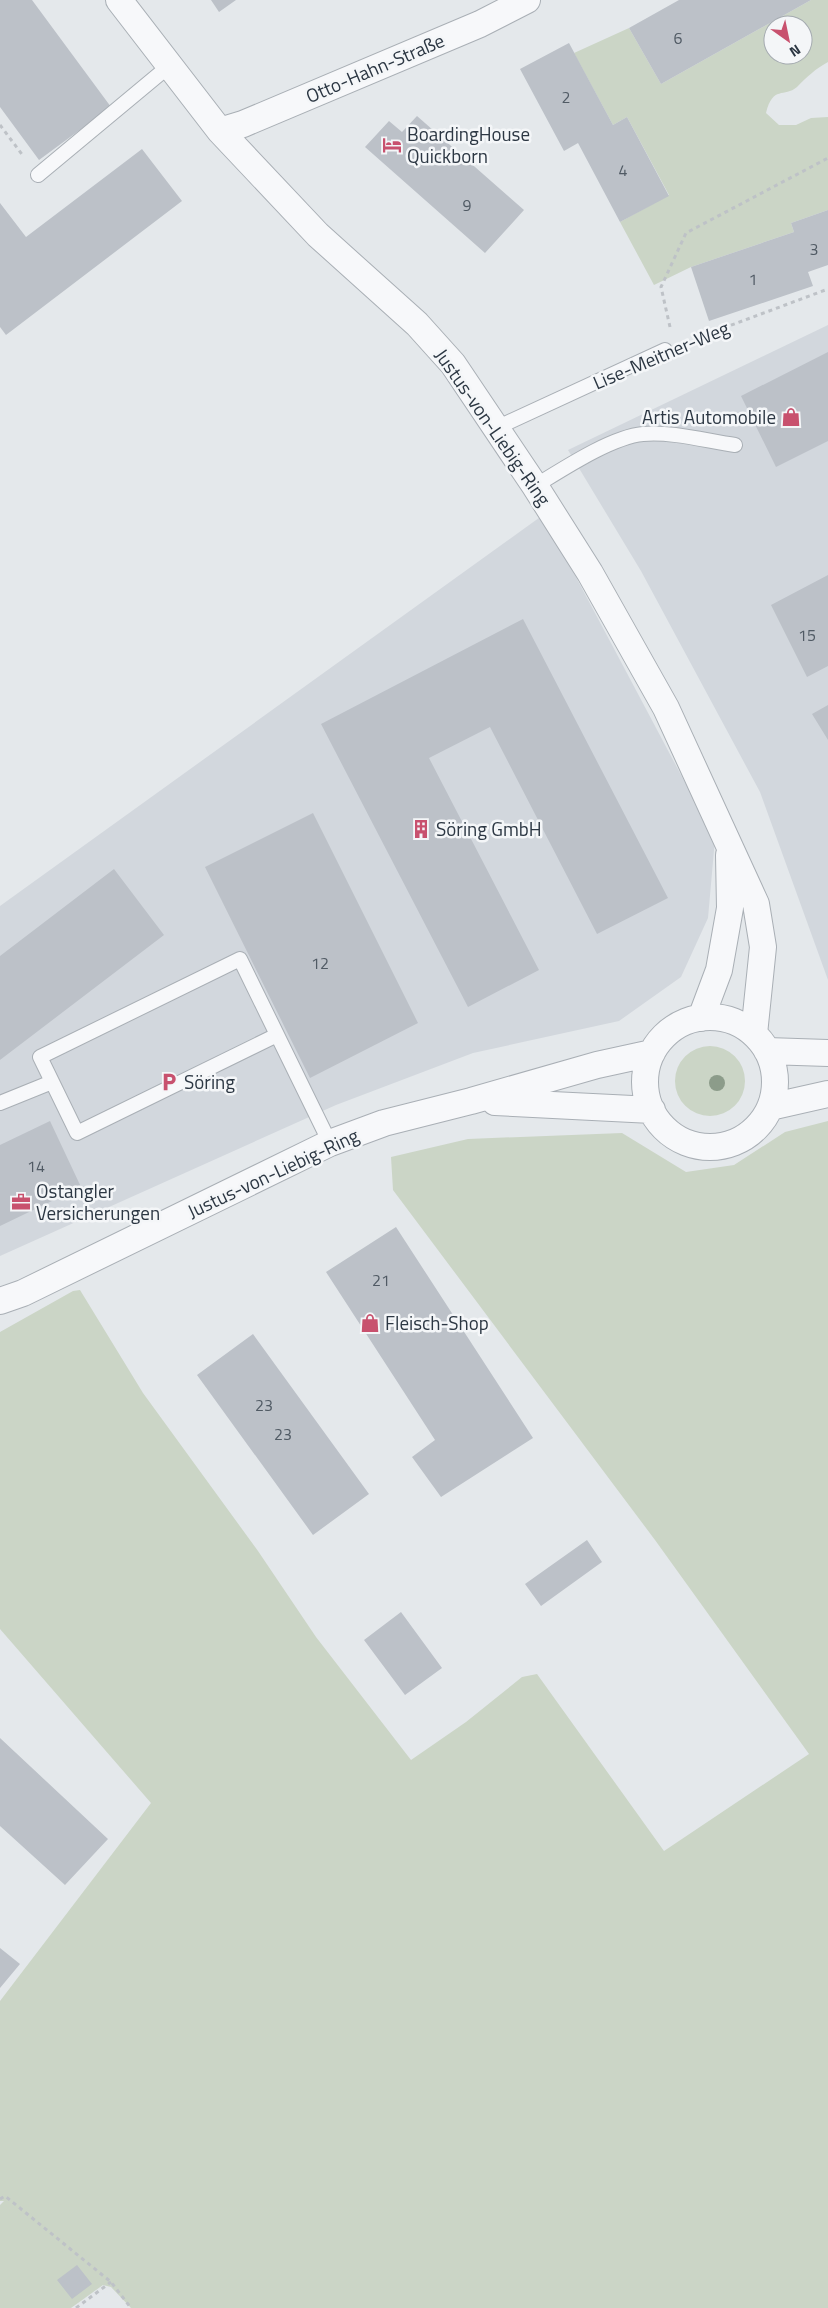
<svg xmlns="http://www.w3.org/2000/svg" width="828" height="2308" font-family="'Titillium Web',sans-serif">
	<rect width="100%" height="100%" fill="#e4e8eb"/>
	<path fill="#d2d7dd" d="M828 325V980L760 792 641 571 568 450Z
		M543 515 715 839 708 918 681 977 619 1021 473 1053 336 1105 0 1256V906Z"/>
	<path fill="#cbd5c6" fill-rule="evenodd" d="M811 0H828V62C815 69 807 77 797 87 784 98 773 85 766 113L779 125H796L811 118 828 117V210L791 223 794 232 691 267 654 285 620 222 669 195 627 117 613 125 574 53 629 28 661 84ZM773 25H803V55H773Z
		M675 1081a35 35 0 1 1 70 0a35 35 0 1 1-70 0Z
		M828 1121V2308H131L111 2287 103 2285 71 2308H0V2205L4 2201H0V2001L151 1803 0 1629V1332L73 1291 80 1290 143 1393 258 1551 316 1637 411 1760 466 1722 522 1677 537 1674 664 1851 809 1754 655 1540 393 1190 391 1157 468 1139 622 1133 686 1172 734 1165 785 1132Z"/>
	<path fill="#bcc1c8" d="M0 0H32L111 107 39 160 0 107Z
		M211 0H236L219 12Z
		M679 0H811L661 84 629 28Z
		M569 43 613 125 627 117 669 196 620 222 578 143 564 151 520 69Z
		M417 116 524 210 485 253 365 147 389 121 402 132Z
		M142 149 182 201 6 335 0 327V203L26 237Z
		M828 210V265L808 272 813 286 709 321 691 267 794 232 791 223Z
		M828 352V441L776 467 741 396Z
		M828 575V666L807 677 771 605Z
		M523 619 668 898 597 934 490 727 429 758 539 970 468 1007 321 724Z
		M828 705V740L812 714Z
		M313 813 418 1023 310 1078 205 867Z
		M114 869 164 935 0 1060V956Z
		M50 1121 81 1187 0 1226V1145Z
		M396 1227 533 1438 441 1497 412 1457 435 1440 326 1272Z
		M253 1334 369 1494 313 1535 197 1375Z
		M587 1540 602 1562 541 1606 525 1584Z
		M401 1612 442 1668 405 1695 364 1640Z
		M0 1738 108 1839 65 1885 0 1826Z
		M0 1948 20 1964 0 1988Z
		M77 2265 92 2284 72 2299 57 2280Z"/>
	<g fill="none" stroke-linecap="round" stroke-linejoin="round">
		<g stroke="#a9afb5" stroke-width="16">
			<path id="service" d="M38 175 169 66
				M496 428 665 350
				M535 486C563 469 611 437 643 434 670 431 707 441 735 445
				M277 1035 77 1133 40 1057 240 959 330 1143
				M0 1103 52 1082"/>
		</g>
		<g stroke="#a9afb5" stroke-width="28">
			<path id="minor" d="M119 0 220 131 318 235 417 324 453 364 535 486 590 573 666 708 756 904 763 947 754 1034
				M220 131 243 124 480 24 527 0
				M645 1082a65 65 0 1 1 130 0a65 65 0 1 1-130 0Z
				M701 1018 719 970 730 908 729 855
				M767 1051 828 1053
				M495 1102 652 1110
				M770 1107 828 1094
				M0 1301 23 1293 330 1143 384 1123 471 1101 597 1065 652 1053"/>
		</g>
		<path stroke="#bec2c7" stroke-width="3" stroke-dasharray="4 4" stroke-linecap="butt" d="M0 125 24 157
			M670 327 661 287 686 233 828 158
			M686 342 828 289
			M0 2199 5 2196 111 2282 131 2308
			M76 2308 111 2282"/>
		<use href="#service" stroke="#f7f8fa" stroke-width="14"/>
		<use href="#minor" stroke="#f7f8fa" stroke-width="26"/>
	</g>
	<circle fill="#8c9c8a" cx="717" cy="1083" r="8"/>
	<defs>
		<g id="hotel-bare" transform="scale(1.5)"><path d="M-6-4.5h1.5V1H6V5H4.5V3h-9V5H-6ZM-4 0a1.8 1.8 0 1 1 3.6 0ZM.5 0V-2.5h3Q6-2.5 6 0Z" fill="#c8516e" stroke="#f4f6f8" stroke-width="2.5" paint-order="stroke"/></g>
		<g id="shop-bare" transform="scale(1.5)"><path d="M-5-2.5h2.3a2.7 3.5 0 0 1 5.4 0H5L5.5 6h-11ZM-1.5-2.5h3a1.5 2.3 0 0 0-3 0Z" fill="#c8516e" stroke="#f4f6f8" stroke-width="2.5" paint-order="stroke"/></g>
		<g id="building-bare" transform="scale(1.5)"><path d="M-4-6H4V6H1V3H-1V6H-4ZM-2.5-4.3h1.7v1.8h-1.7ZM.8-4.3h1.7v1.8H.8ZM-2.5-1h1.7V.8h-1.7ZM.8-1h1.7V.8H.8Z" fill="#c8516e" stroke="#f4f6f8" stroke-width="2.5" paint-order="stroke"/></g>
		<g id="parking-bare" transform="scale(1.5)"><path d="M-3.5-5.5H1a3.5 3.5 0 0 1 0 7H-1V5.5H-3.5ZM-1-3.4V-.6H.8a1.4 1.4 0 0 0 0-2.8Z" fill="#c8516e" stroke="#f4f6f8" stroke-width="2.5" paint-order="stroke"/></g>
		<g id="office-bare" transform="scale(1.5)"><path d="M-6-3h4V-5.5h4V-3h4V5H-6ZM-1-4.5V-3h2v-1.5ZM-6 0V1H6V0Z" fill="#c8516e" stroke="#f4f6f8" stroke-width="2.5" paint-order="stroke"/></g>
	</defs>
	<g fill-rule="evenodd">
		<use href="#hotel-bare" x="392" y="145"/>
		<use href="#shop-bare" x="791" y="417"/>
		<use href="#building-bare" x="421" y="829"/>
		<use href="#parking-bare" x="169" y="1082"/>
		<use href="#office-bare" x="21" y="1202"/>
		<use href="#shop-bare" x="370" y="1323"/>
	</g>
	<g text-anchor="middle" stroke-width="5" stroke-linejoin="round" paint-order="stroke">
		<g font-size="16" fill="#505a64">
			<text x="678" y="44">6</text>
			<text x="566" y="103">2</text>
			<text x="623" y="176">4</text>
			<text x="467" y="211">9</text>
			<text x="814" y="255">3</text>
			<text x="753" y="285">1</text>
			<text x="807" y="641">15</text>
			<text x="320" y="969">12</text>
			<text x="36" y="1172">14</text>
			<text x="381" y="1286">21</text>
			<text x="264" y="1411">23</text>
			<text x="283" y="1440">23</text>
		</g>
		<g font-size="19" fill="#2c3743" stroke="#f4f6f8">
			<text transform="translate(375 68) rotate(-23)" y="7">Otto-Hahn-Straße</text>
			<text transform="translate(661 355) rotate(-23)" y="7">Lise-Meitner-Weg</text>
			<text transform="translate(493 427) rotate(55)" y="7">Justus-von-Liebig-Ring</text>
			<text transform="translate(273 1173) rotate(-25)" y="7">Justus-von-Liebig-Ring</text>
		</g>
		<g font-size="19" fill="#2c3743" stroke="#f4f6f8" text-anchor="start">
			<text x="407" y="141">BoardingHouse<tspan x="407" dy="22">Quickborn</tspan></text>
			<text x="776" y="424" text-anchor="end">Artis Automobile</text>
			<text x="436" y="836">Söring GmbH</text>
			<text x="184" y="1089">Söring</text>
			<text x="36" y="1198">Ostangler<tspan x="36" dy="22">Versicherungen</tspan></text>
			<text x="385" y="1330">Fleisch-Shop</text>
		</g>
	</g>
	<g transform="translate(788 40) rotate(147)"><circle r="24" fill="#f4f6f8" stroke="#a4aab0"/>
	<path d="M0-4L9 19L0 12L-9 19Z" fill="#c8516e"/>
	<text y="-8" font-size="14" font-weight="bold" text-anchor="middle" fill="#2c3743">N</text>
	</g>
</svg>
